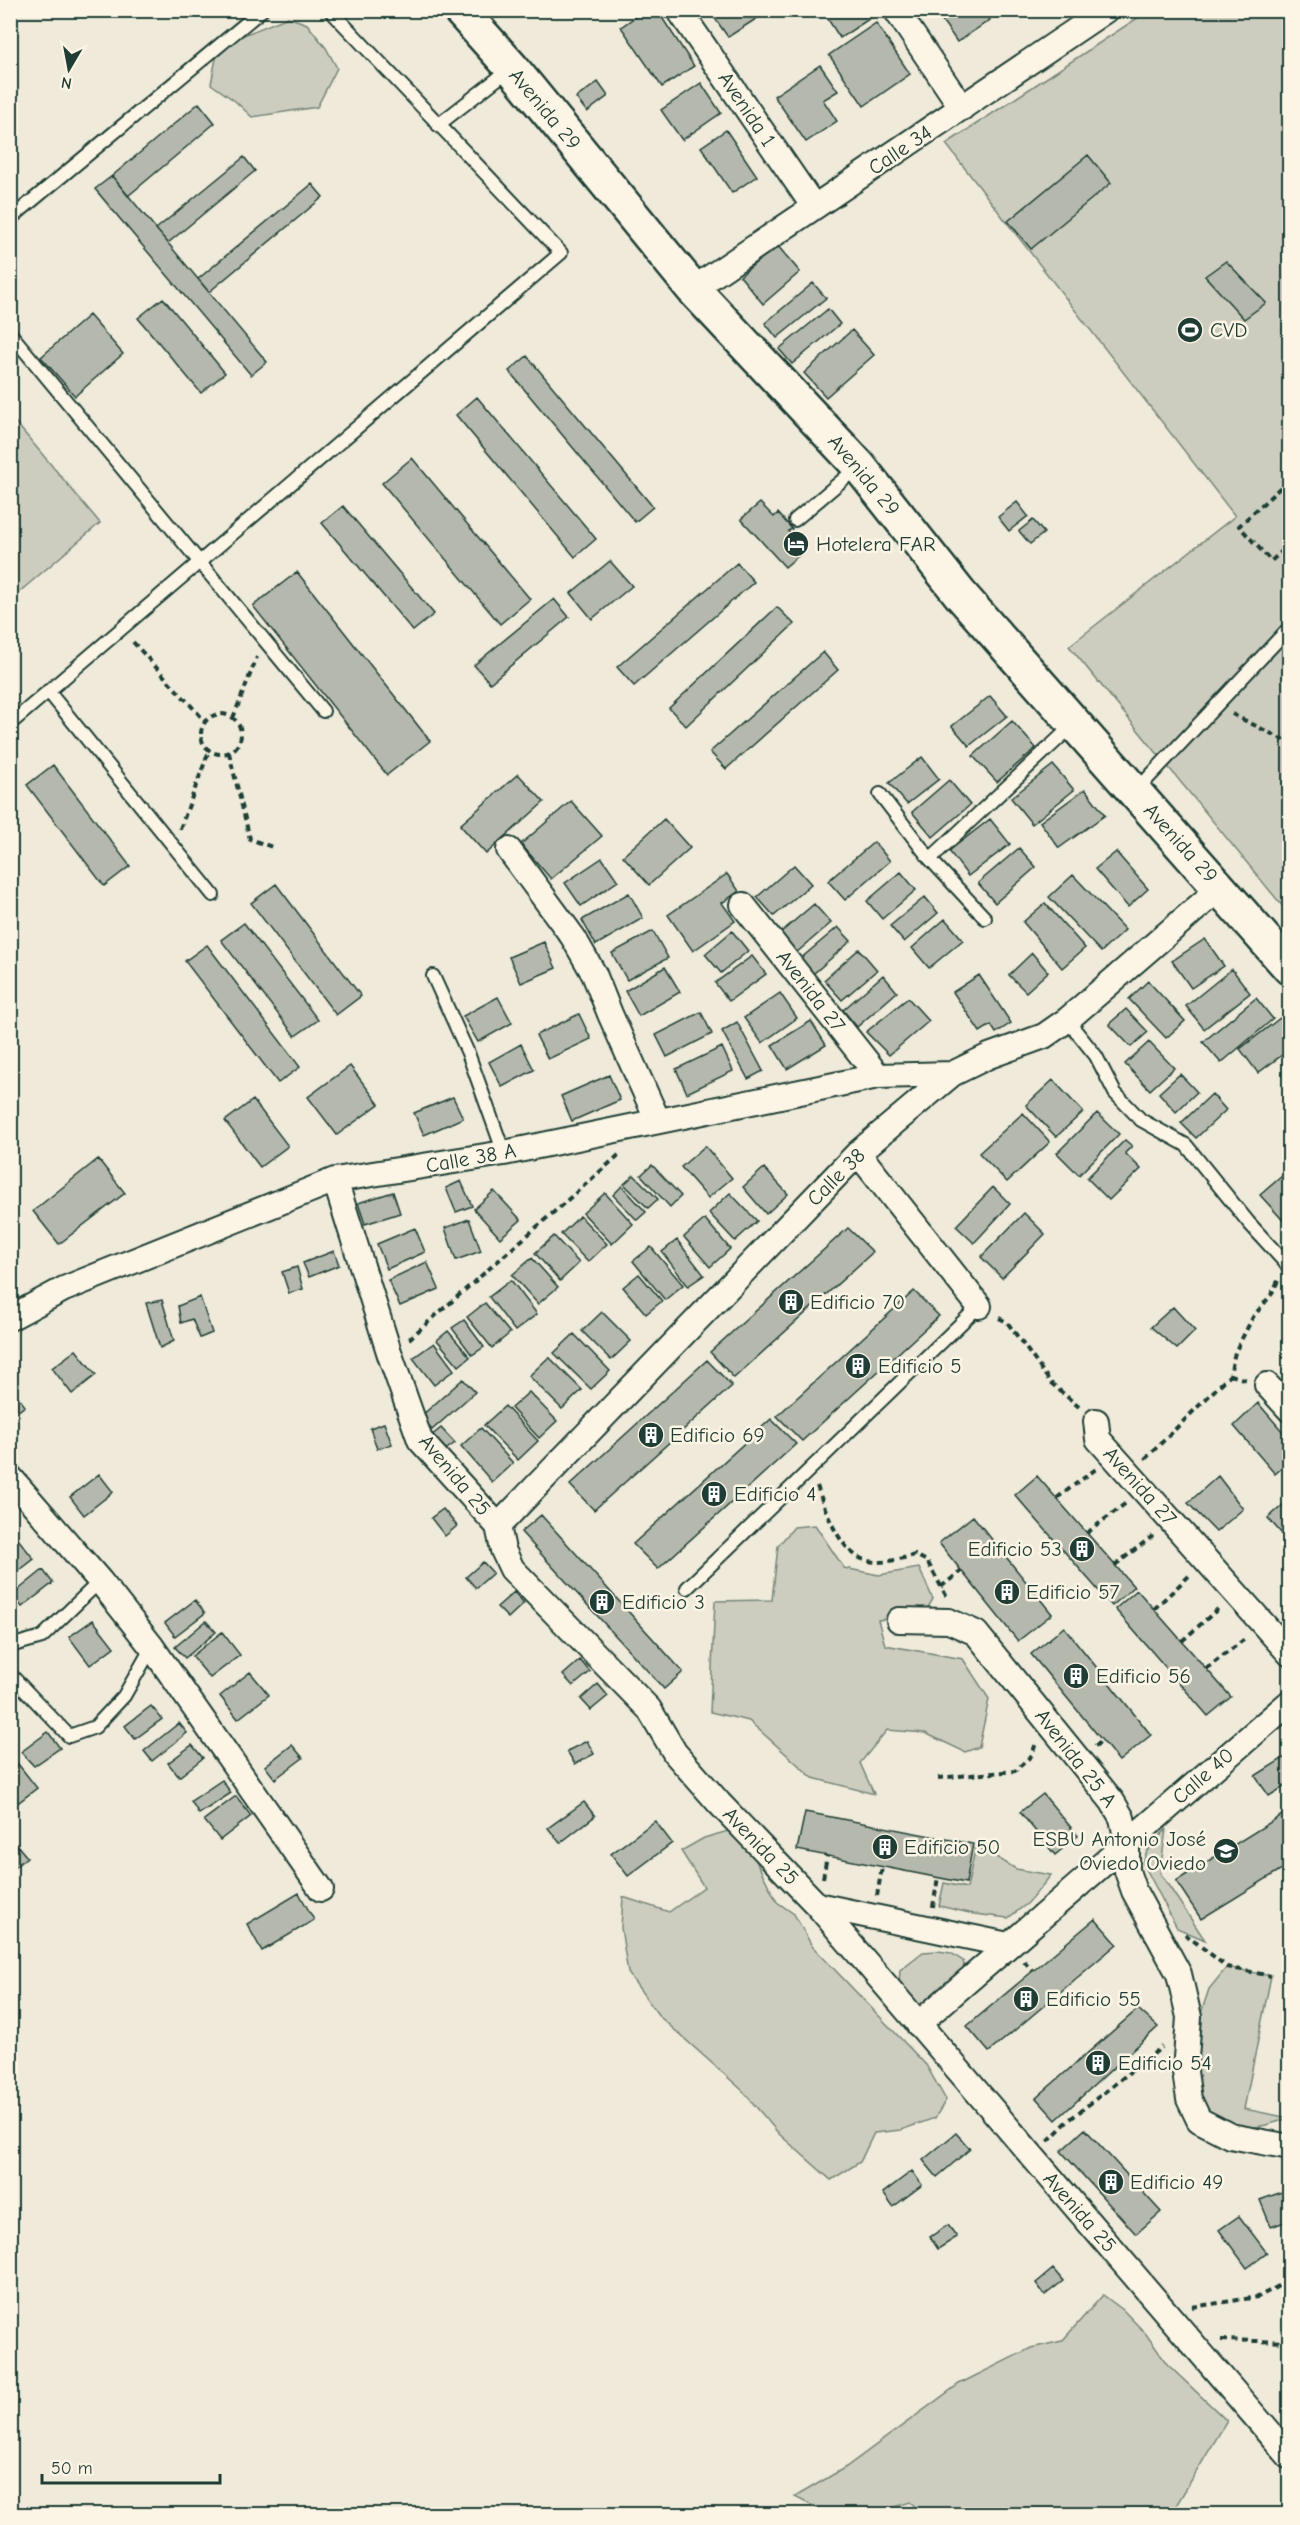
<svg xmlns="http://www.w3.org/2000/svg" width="1300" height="2525" font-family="'Comic Neue',sans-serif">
	<rect width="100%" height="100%" fill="#efeada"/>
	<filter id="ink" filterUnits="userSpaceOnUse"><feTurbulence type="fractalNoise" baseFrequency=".0167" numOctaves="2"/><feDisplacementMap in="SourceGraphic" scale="12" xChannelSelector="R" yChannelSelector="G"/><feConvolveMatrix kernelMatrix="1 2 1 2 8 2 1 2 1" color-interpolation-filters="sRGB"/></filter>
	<g filter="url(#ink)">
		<path fill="#cccdbf" stroke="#76857a" stroke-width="1.5" d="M1148 11H1289V914L1069 646 1235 516 946 144Z
			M288 17 307 24 326 48 337 68 317 107 252 117 235 101 211 84 216 58 239 37Z
			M11 417 100 523 11 599H10Z
			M815 1525 844 1568 879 1575 919 1568 933 1599 924 1614 878 1620 885 1645 963 1659 989 1699 979 1747 965 1752 925 1733 887 1730 860 1763 874 1794 813 1778 749 1721 710 1712 715 1601 772 1600 778 1546 794 1527Z
			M1166 1829 1160 1873 1205 1940 1177 1928 1143 1863 1147 1851Z
			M728 1831 753 1855 777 1902 794 1914 812 1946 926 2065 946 2100 935 2118 901 2130 874 2133 860 2162 831 2180 779 2134 742 2090 659 2016 628 1973 621 1928 623 1897 669 1912 704 1887 681 1851 704 1838Z
			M976 1845 1016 1869 1051 1875 1028 1903 1008 1918 974 1914 939 1906 944 1883 967 1888Z
			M938 1951 951 1953 963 1961 965 1970 921 2009 899 1984 900 1970 923 1952Z
			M1227 1967 1271 1976 1244 2109 1289 2118C1248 2132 1242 2130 1203 2113L1196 2090 1199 2019 1209 1989Z
			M1103 2295 1123 2310 1146 2334 1167 2364 1227 2421 1171 2514H924L910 2502 874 2514H828L795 2497 846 2467 959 2384 1031 2348 1062 2341Z"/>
		<path fill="#b5b9ad" stroke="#1f3d34" stroke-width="1.5" d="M645 10H657L694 66 662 87 621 27Z
			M709 10H754L759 17 728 37Z
			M822 10H868L872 17 840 38Z
			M935 10H984L990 20 957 42Z
			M876 23 910 74 864 106 829 55Z
			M820 65 838 91 823 100 837 121 806 142 774 96Z
			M598 82 608 96 587 112 576 98Z
			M701 83 721 113 682 140 661 110Z
			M199 103 215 123 128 196 112 176Z
			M726 130 757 176 732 193 701 147Z
			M1088 155 1111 183 1031 249 1008 221Z
			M244 157 255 171 168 243 156 229Z
			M112 176 267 362 251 375 95 189Z
			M312 184 323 197 209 292 198 279Z
			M777 245 800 272 763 304 740 276Z
			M1226 261 1266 303 1244 319 1205 276Z
			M813 283 826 298 777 338 765 323Z
			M163 298 225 373 201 393 138 318Z
			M828 309 840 324 792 364 779 349Z
			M89 315 123 354 75 396 41 357Z
			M852 330 874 355 826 397 804 373Z
			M527 356 653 507 635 522 509 371Z
			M477 397 596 539 575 557 456 415Z
			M412 458 530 599 500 624 382 483Z
			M1017 502 1028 516 1009 531 998 517Z
			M760 503 774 517 778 513 792 529 788 531 805 550 785 567 741 519Z
			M343 506 434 614 413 631 322 523Z
			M1033 520 1044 533 1030 544 1019 531Z
			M610 561 632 586 592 619 571 593Z
			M737 563 754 582 634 686 617 667Z
			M297 572 430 741 387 775 253 606Z
			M554 599 569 617 490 683 474 665Z
			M777 607 794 624 686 726 669 708Z
			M823 652 838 670 726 769 710 752Z
			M990 696 1007 716 969 746 952 726Z
			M1012 721 1036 748 997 782 973 756Z
			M922 757 939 779 907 804 889 783Z
			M53 765 130 866 104 886 27 785Z
			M1053 765 1074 790 1032 824 1011 798Z
			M518 774 544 802 486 854 460 825Z
			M949 780 970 805 933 837 912 812Z
			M1085 789 1105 815 1059 848 1040 822Z
			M571 801 602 836 551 879 521 844Z
			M664 819 690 848 649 885 623 856Z
			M990 819 1010 844 968 876 949 851Z
			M874 842 890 861 845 900 828 881Z
			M1019 848 1036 867 995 903 978 883Z
			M1116 852 1148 889 1128 907 1095 869Z
			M602 858 618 881 581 906 565 883Z
			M794 865 811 884 774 916 757 897Z
			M901 872 916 890 882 919 867 901Z
			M727 874 739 891 722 903 735 921 693 951 668 915Z
			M1073 875 1125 930 1101 952 1049 897Z
			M276 884 361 996 336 1015 251 903Z
			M629 893 643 918 596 945 582 920Z
			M925 897 938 913 904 942 890 926Z
			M1045 903 1085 948 1062 968 1023 922Z
			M814 904 831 923 796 953 779 934Z
			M945 919 963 940 929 968 912 948Z
			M244 923 318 1020 295 1036 221 940Z
			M838 927 851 941 813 974 800 959Z
			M653 931 668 958 627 980 612 953Z
			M732 931 748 951 721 973 705 954Z
			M1205 939 1224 966 1191 988 1172 961Z
			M544 942 556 968 521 983 509 957Z
			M207 945 300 1067 278 1083 185 961Z
			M859 949 877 970 842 1000 824 980Z
			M1032 953 1048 972 1026 992 1009 975Z
			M752 956 766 974 729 1001 715 983Z
			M665 967 680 992 639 1016 625 991Z
			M1232 969 1250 993 1204 1029 1186 1006Z
			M883 975 897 992 857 1027 843 1010Z
			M979 975 1011 1023 996 1033 991 1025 980 1032 953 992Z
			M1148 981 1185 1021 1166 1038 1129 999Z
			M780 993 797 1018 762 1043 744 1018Z
			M498 997 512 1023 478 1042 463 1016Z
			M908 998 929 1021 889 1055 866 1032Z
			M1256 998 1273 1019 1221 1063 1203 1042Z
			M1126 1009 1148 1032 1131 1047 1109 1024Z
			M701 1012 712 1034 667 1057 656 1035Z
			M579 1014 591 1039 548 1059 536 1035Z
			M1280 1018 1290 1030V1049L1258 1073 1240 1049Z
			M811 1021 826 1045 787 1069 772 1045Z
			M737 1022 763 1071 748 1079 722 1031Z
			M1149 1042 1174 1068 1150 1090 1125 1064Z
			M521 1044 534 1070 502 1087 489 1062Z
			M722 1047 733 1071 687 1093 676 1069Z
			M350 1066 379 1104 337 1135 308 1097Z
			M1180 1074 1197 1092 1176 1112 1159 1093Z
			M609 1075 620 1100 572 1121 561 1096Z
			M1053 1080 1083 1112 1056 1137 1026 1105Z
			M1212 1094 1226 1110 1196 1138 1181 1123Z
			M453 1097 463 1118 424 1135 414 1113Z
			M253 1100 288 1146 260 1167 225 1121Z
			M1023 1113 1050 1142 1007 1182 979 1153Z
			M1097 1113 1119 1134 1079 1175 1057 1153Z
			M1125 1140 1132 1146 1125 1153 1141 1169 1109 1200 1087 1178Z
			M705 1146 732 1178 708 1198 681 1167Z
			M98 1159 125 1193 59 1244 33 1211Z
			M652 1165 681 1196 670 1207 641 1175Z
			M764 1168 788 1194 766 1214 743 1187Z
			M634 1175 658 1199 648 1208 624 1184Z
			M1282 1176 1290 1185V1228L1260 1195Z
			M461 1181 472 1206 456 1212 446 1188Z
			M622 1186 646 1212 637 1220 613 1195Z
			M993 1187 1010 1204 974 1243 956 1226Z
			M494 1191 521 1220 500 1238 474 1209Z
			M393 1192 400 1213 365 1224 358 1203Z
			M605 1193 633 1224 612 1244 583 1213Z
			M730 1193 757 1221 735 1241 709 1213Z
			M1024 1213 1045 1234 1002 1278 981 1257Z
			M580 1216 607 1244 588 1262 561 1234Z
			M469 1219 481 1251 456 1260 445 1228Z
			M705 1219 730 1249 710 1267 684 1237Z
			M415 1228 425 1252 387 1269 377 1244Z
			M848 1228 873 1252 734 1378 710 1352Z
			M554 1236 579 1263 560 1281 535 1253Z
			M677 1240 704 1275 688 1286 662 1252Z
			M651 1247 683 1285 665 1300 633 1261Z
			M334 1251 339 1265 309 1277 303 1263Z
			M532 1258 558 1287 538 1304 512 1275Z
			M427 1262 439 1289 400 1306 388 1280Z
			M297 1267 303 1289 289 1293 282 1272Z
			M639 1274 662 1301 646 1314 623 1287Z
			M511 1280 537 1314 515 1331 489 1297Z
			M914 1291 939 1316 802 1441 777 1416Z
			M200 1297 212 1333 200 1338 192 1319 181 1323 178 1306Z
			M162 1300 174 1341 160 1348 146 1303Z
			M485 1303 510 1333 492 1348 467 1317Z
			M1173 1307 1195 1331 1177 1349 1151 1327Z
			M602 1312 631 1341 611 1360 582 1331Z
			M464 1320 484 1347 472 1355 452 1328Z
			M448 1331 470 1357 459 1366 437 1340Z
			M574 1334 610 1371 591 1389 554 1353Z
			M434 1343 454 1370 434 1385 413 1358Z
			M76 1350 96 1375 72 1394 52 1368Z
			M549 1357 582 1390 562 1409 529 1376Z
			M707 1360 732 1386 594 1510 570 1485Z
			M463 1379 475 1392 432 1430 420 1417Z
			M529 1392 557 1421 539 1438 511 1408Z
			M15 1393 25 1406 10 1417V1397Z
			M1258 1403 1290 1440V1461L1275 1474 1234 1426Z
			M505 1406 538 1441 518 1460 484 1425Z
			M771 1419 796 1444 658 1569 633 1544Z
			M384 1423 392 1444 377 1449 370 1428Z
			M441 1428 455 1443 444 1451 431 1436Z
			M481 1428 513 1463 492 1482 461 1446Z
			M99 1474 113 1492 84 1515 70 1497Z
			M1037 1476 1134 1587 1112 1606 1015 1495Z
			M1218 1476 1243 1509 1216 1532 1188 1503Z
			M1290 1499V1543L1268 1518Z
			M443 1509 457 1526 445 1536 431 1518Z
			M541 1515 683 1672 664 1689 521 1532Z
			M973 1516 1052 1614 1018 1641 939 1543Z
			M10 1529 34 1559 16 1573 10 1566Z
			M483 1562 493 1573 476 1588 466 1577Z
			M43 1570 53 1583 22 1607 12 1595Z
			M1137 1590 1231 1697 1208 1716 1115 1609Z
			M514 1592 524 1603 508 1618 497 1607Z
			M195 1600 205 1613 175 1636 165 1623Z
			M93 1620 114 1647 90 1665 69 1637Z
			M206 1621 216 1632 185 1658 175 1647Z
			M1064 1627 1151 1735 1119 1761 1031 1654Z
			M222 1632 240 1655 210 1678 192 1656Z
			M580 1660 590 1672 573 1686 563 1675Z
			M250 1672 269 1695 238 1719 220 1696Z
			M598 1684 608 1696 591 1710 581 1699Z
			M151 1706 162 1719 135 1739 125 1726Z
			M179 1723 187 1733 152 1761 144 1751Z
			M48 1732 60 1748 34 1766 21 1752Z
			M587 1741 594 1754 575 1764 567 1751Z
			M192 1745 203 1758 179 1777 168 1763Z
			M292 1745 303 1758 275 1779 265 1766Z
			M1290 1754V1783L1269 1796 1255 1776Z
			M18 1764 37 1788 10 1809V1770Z
			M222 1780 231 1793 199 1814 191 1801Z
			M1043 1794 1078 1836 1055 1855 1020 1812Z
			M236 1796 251 1816 220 1840 204 1820Z
			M584 1802 595 1816 560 1843 548 1828Z
			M1290 1810V1864L1201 1919 1176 1881Z
			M805 1812 973 1844 966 1883 797 1850Z
			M655 1821 672 1843 628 1876 611 1854Z
			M15 1843 27 1857 10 1871V1847Z
			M299 1893 314 1920 262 1951 247 1924Z
			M1095 1919 1117 1944 989 2052 967 2026Z
			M1138 2009 1158 2027 1056 2120 1036 2098Z
			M1085 2129 1161 2212 1136 2234 1061 2151Z
			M956 2133 970 2149 937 2177 923 2160Z
			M912 2171 922 2185 893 2207 883 2193Z
			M1290 2189V2220L1271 2227 1260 2200Z
			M1239 2216 1267 2253 1247 2268 1219 2230Z
			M948 2225 957 2237 938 2249 930 2237Z
			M1053 2269 1063 2281 1045 2295 1036 2283Z"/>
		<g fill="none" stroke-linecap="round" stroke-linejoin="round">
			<g stroke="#1f3d34" stroke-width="16">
				<path id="service" d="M438 125 510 69
					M10 219 262 10
					M10 333 323 711
					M795 520 858 467
					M48 691 213 895
					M10 724 561 253 330 10
					M1136 791 1290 627
					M880 794 930 859 985 918
					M930 859 1073 725
					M433 976 468 1053 504 1153
					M1067 1020 1096 1056 1115 1093 1141 1120 1186 1145 1249 1223 1290 1268
					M687 1588 979 1306
					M10 1646 42 1637 100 1581
					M10 1674 69 1736 95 1727 124 1696 152 1647"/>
			</g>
			<g stroke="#1f3d34" stroke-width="28">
				<path id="minor" d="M679 10 814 207
					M896 10 962 108
					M693 289 1106 10
					M509 850 573 937 594 974 610 1014 658 1121
					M743 905 878 1076
					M858 1153 979 1306
					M335 1180 390 1355 420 1440 498 1526 503 1550 512 1569 649 1709 675 1753 719 1803 817 1905 1290 2457
					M10 1318 64 1289 335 1180 504 1153 878 1076 952 1074
					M1267 1385 1290 1410
					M1096 1421 1098 1439 1290 1654
					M10 1477 100 1581 152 1647 321 1889
					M498 1526 858 1153 952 1074 989 1056 1044 1036 1067 1020 1220 888
					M899 1620 949 1621 976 1633 1112 1801 1122 1818 1127 1842V1871L1134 1891 1179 1974 1189 2017 1185 2072 1189 2099 1199 2120 1230 2136 1290 2147
					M817 1905 1008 1945
					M918 2024 1290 1702"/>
			</g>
			<g stroke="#1f3d34" stroke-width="38">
				<path id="secondary" d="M460 10 512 68 693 289 859 466 960 594 1290 968"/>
			</g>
			<path stroke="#1f3d34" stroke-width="4" stroke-dasharray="6 4.5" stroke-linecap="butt" d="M1290 486 1283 485 1239 526 1271 561 1290 544
				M133 642 205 721
				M201 734a20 20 0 1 1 40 0a20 20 0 1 1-40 0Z
				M1232 714 1290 743
				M233 718 257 657
				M229 753 250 839 275 848
				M180 829 209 751
				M999 1318 1007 1322 1051 1383 1079 1407
				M409 1339 620 1154
				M1230 1375 1247 1380
				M1145 1459 1230 1375 1235 1352 1253 1317 1271 1295 1279 1279
				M817 1486C825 1509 840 1556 869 1561 884 1564 900 1559 915 1555L927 1561 948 1599
				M1057 1498 1096 1469
				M1087 1533 1126 1503
				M1115 1565 1154 1535
				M941 1587 961 1571
				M1154 1609 1190 1575
				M1182 1641 1219 1608
				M1206 1669 1246 1638
				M1095 1746 1102 1741
				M938 1778 1015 1771 1032 1755 1036 1743
				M823 1878 827 1856
				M877 1896 882 1867
				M933 1907 938 1877
				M1185 1934 1227 1967 1271 1976
				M1024 1961 1033 1971
				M1048 2141 1069 2120 1162 2047
				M1192 2307 1258 2297 1290 2280
				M1221 2340 1290 2342"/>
			<use href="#service" stroke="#fcf5e5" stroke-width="12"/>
			<use href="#minor" stroke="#fcf5e5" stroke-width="24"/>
			<use href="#secondary" stroke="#fcf5e5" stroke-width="33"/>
		</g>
	</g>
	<defs>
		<g id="stadium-disc" transform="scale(1.35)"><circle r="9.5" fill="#1f3d34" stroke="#fcf5e5"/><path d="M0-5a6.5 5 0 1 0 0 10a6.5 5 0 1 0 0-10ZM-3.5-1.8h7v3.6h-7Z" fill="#fff"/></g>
		<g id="hotel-disc" transform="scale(1.35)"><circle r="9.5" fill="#1f3d34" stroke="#fcf5e5"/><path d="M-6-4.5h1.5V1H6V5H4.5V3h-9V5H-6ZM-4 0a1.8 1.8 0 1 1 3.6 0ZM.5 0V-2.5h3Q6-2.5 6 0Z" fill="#fff"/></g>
		<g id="building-disc" transform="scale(1.35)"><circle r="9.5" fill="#1f3d34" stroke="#fcf5e5"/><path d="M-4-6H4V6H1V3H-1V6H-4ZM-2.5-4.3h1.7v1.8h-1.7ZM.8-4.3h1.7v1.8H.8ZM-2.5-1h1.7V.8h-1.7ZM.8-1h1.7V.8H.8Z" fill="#fff"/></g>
		<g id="school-disc" transform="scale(1.35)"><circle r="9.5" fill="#1f3d34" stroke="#fcf5e5"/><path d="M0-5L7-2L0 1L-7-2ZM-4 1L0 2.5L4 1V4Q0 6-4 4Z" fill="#fff"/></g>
	</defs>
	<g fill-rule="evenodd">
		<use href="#stadium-disc" x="1190" y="330"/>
		<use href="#hotel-disc" x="796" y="544"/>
		<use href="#building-disc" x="791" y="1302"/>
		<use href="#building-disc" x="858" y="1366"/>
		<use href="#building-disc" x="651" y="1435"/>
		<use href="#building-disc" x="714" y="1494"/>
		<use href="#building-disc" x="1082" y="1549"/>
		<use href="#building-disc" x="1007" y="1592"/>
		<use href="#building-disc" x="602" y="1602"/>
		<use href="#building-disc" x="1076" y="1676"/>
		<use href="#building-disc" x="885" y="1847"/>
		<use href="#school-disc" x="1226" y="1851"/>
		<use href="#building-disc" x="1026" y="1999"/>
		<use href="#building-disc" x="1098" y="2063"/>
		<use href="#building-disc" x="1111" y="2182"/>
	</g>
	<g text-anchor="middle" stroke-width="5" stroke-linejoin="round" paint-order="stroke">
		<g font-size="21" fill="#1f3d34" stroke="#fcf5e5">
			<text transform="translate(545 109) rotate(50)" y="7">Avenida 29</text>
			<text transform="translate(747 109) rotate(56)" y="7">Avenida 1</text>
			<text transform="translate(900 150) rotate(-34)" y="7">Calle 34</text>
			<text transform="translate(864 475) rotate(50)" y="7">Avenida 29</text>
			<text transform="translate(1181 843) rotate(48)" y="7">Avenida 29</text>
			<text transform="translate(811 991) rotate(52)" y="7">Avenida 27</text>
			<text transform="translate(471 1158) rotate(-10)" y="7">Calle 38 A</text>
			<text transform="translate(836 1177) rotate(-45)" y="7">Calle 38</text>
			<text transform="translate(455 1475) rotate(50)" y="7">Avenida 25</text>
			<text transform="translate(1140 1486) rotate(48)" y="7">Avenida 27</text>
			<text transform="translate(1076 1758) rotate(52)" y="7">Avenida 25 A</text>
			<text transform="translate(1203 1776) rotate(-41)" y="7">Calle 40</text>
			<text transform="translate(761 1846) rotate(46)" y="7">Avenida 25</text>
			<text transform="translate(1080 2212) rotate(49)" y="7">Avenida 25</text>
		</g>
		<g font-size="21" fill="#1f3d34" stroke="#fcf5e5" text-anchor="start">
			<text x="1210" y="337">CVD</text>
			<text x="816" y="551">Hotelera FAR</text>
			<text x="810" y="1309">Edificio 70</text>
			<text x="878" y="1373">Edificio 5</text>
			<text x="670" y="1442">Edificio 69</text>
			<text x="734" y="1501">Edificio 4</text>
			<text x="1062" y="1556" text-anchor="end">Edificio 53</text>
			<text x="1026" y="1599">Edificio 57</text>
			<text x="622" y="1609">Edificio 3</text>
			<text x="1096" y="1683">Edificio 56</text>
			<text x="1206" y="1846" text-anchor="end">ESBU Antonio José<tspan x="1206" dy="24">Oviedo Oviedo</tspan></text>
			<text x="904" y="1854">Edificio 50</text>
			<text x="1046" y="2006">Edificio 55</text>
			<text x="1118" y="2070">Edificio 54</text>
			<text x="1130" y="2189">Edificio 49</text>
		</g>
	</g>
	<rect width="1300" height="2525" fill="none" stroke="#fcf5e5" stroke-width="36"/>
	<rect x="18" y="18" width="1264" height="2489" fill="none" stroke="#1f3d34" stroke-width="2" filter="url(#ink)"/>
	<g transform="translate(69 69) rotate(190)" stroke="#fcf5e5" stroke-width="4.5" paint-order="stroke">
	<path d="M0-4.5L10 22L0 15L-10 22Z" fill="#1f3d34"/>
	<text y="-9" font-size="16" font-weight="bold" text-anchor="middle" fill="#1f3d34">N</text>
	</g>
	<path d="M42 2474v9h178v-9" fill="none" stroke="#1f3d34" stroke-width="3"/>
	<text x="51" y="2474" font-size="18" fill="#1f3d34" stroke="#fcf5e5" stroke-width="4.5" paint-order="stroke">50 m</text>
</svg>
